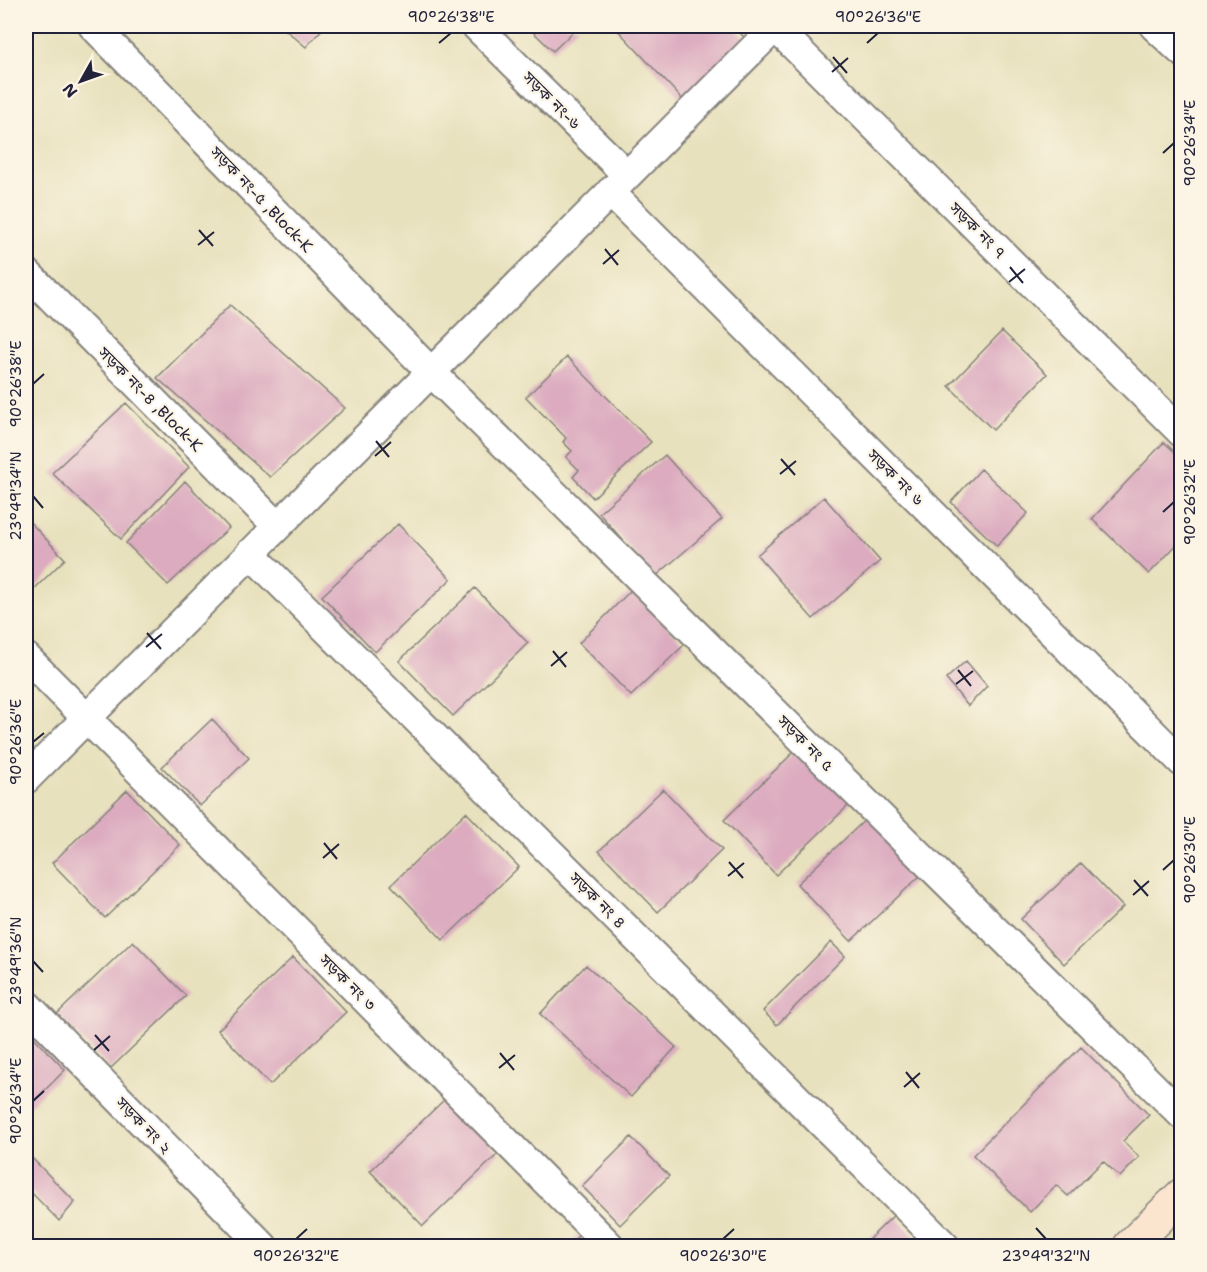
<svg xmlns="http://www.w3.org/2000/svg" width="1207" height="1272" font-family="'Shantell Sans','Noto Sans Bengali',sans-serif">
	<rect width="100%" height="100%" fill="#fcf5e5"/>
	<filter id="ink" filterUnits="userSpaceOnUse"><feTurbulence type="fractalNoise" baseFrequency=".0167" numOctaves="2"/><feDisplacementMap in="SourceGraphic" scale="12" xChannelSelector="R" yChannelSelector="G"/><feConvolveMatrix kernelMatrix="1 2 1 2 8 2 1 2 1" color-interpolation-filters="sRGB"/></filter>
	<filter id="wash" filterUnits="userSpaceOnUse"><feTurbulence type="fractalNoise" baseFrequency=".008" numOctaves="4" result="noise"/><feDisplacementMap in="SourceGraphic" scale="24" xChannelSelector="R" yChannelSelector="G"/><feGaussianBlur stdDeviation="1.35" result="paint"/><feColorMatrix in="noise" values="0 0 0 0 0 0 0 0 0 0 0 0 0 0 0 0 0 1.4 0 .05"/><feComposite in="paint" operator="in"/></filter>
	<g filter="url(#wash)">
		<rect width="100%" height="100%" fill="#e8e1bd"/>
		<g id="blocks">
			<path fill="#dcabbf" d="M281 26H325L306 47Z
				M527 26H579L553 51Z
				M614 26H733L745 38 684 101Z
				M230 305 345 408 270 477 157 378Z
				M1002 331 1047 374 993 430 949 386Z
				M567 357 651 442 593 498 573 477 579 470 566 457 572 451 563 442 566 438 526 397Z
				M126 403 189 467 121 539 52 473Z
				M1164 442 1182 459V539L1149 574 1092 519Z
				M665 455 722 519 655 577 599 513Z
				M981 469 1028 513 997 546 951 502Z
				M185 481 229 528 168 585 126 543Z
				M824 497 880 561 813 619 757 555Z
				M26 518 65 559 26 597Z
				M398 524 451 579 375 652 322 596Z
				M475 588 528 643 453 716 399 661Z
				M631 590 685 644 631 696 579 643Z
				M966 661 987 686 968 706 946 679Z
				M212 719 249 758 200 806 162 767Z
				M799 747 852 802 776 875 724 820Z
				M663 789 722 850 658 912 599 851Z
				M127 790 180 845 105 918 52 863Z
				M466 812 519 867 443 940 391 885Z
				M868 817 922 874 851 941 797 884Z
				M1081 863 1123 907 1064 964 1021 919Z
				M133 941 186 996 110 1069 57 1014Z
				M831 942 845 956 777 1025 763 1011Z
				M293 957 346 1012 270 1085 218 1030Z
				M586 965 676 1047 631 1097 540 1014Z
				M26 1029 65 1070 26 1109Z
				M1081 1047 1149 1115 1123 1141 1139 1157 1120 1177 1103 1161 1068 1196 1056 1185 1030 1212 973 1155Z
				M446 1098 499 1153 423 1226 370 1171Z
				M631 1137 669 1176 620 1225 582 1186Z
				M26 1152 75 1202 59 1221 26 1187Z
				M894 1215 924 1246H862Z
				M583 1231 597 1246H568Z"/>
		</g>
	</g>
	<g filter="url(#ink)">
		<use href="#blocks" fill-opacity="0" stroke="#85827c" stroke-width="1.5"/>
		<g fill="none" stroke-linecap="round" stroke-linejoin="round">
			<g stroke="#85827c" stroke-width="32">
				<path id="street" d="M93 26 431 372 1182 1115
					M476 26 627 175
					M1154 26 1182 52
					M775 27 1182 433
					M610 192 1182 762
					M26 272 277 526
					M250 553 945 1246
					M26 657 610 1246
					M26 779 776 26
					M26 1004 263 1246"/>
			</g>
			<g stroke="#85827c" stroke-width="36">
				<path id="secondary" d="M1130 1246 1182 1195"/>
			</g>
			<use href="#street" stroke="#fff" stroke-width="28"/>
			<use href="#secondary" stroke="#fbe5cf" stroke-width="33"/>
		</g>
	</g>
	<path fill="none" stroke="#22223b" stroke-width="2" d="M439 43 451 33M867 43 878 33M833 57 847 73M832 72 848 58M1163 153 1174 143M199 230 213 246M198 245 214 232M605 249 618 265M603 264 619 250M1010 267 1023 283M1009 282 1025 269M33 384 44 374M376 441 389 457M375 456 391 442M781 459 795 475M780 474 796 461M33 496 43 508M1163 512 1174 502M147 633 161 649M146 647 162 634M553 651 566 667M551 666 567 652M958 670 971 686M956 684 973 671M33 742 44 733M324 843 337 859M323 858 339 844M729 862 743 878M1163 870 1174 860M728 876 744 863M1134 880 1148 896M1133 895 1149 881M33 961 43 972M95 1035 109 1051M94 1050 110 1036M500 1053 514 1070M499 1068 515 1055M906 1072 919 1088M904 1087 920 1073M33 1101 44 1091M1036 1228 1046 1239M296 1239 307 1229M723 1239 734 1229"/>
	<g text-anchor="middle" stroke-width="4.5" stroke-linejoin="round" paint-order="stroke">
		<g font-size="16" fill="#22223b" stroke="#fcf5e5">
			<text transform="translate(552 100) rotate(45)" y="6">সড়ক নং-৬</text>
			<text transform="translate(262 199) rotate(46)" y="6">সড়ক নং-৫ ,Block-K</text>
			<text transform="translate(978 230) rotate(45)" y="6">সড়ক নং ৭</text>
			<text transform="translate(151 399) rotate(45)" y="6">সড়ক নং-৪ ,Block-K</text>
			<text transform="translate(896 477) rotate(45)" y="6">সড়ক নং ৬</text>
			<text transform="translate(806 743) rotate(45)" y="6">সড়ক নং ৫</text>
			<text transform="translate(598 900) rotate(45)" y="6">সড়ক নং ৪</text>
			<text transform="translate(348 982) rotate(45)" y="6">সড়ক নং ৩</text>
			<text transform="translate(144 1125) rotate(46)" y="6">সড়ক নং ২</text>
		</g>
	</g>
	<rect width="1207" height="1272" fill="none" stroke="#fcf5e5" stroke-width="66"/>
	<g transform="translate(81 81) rotate(230)" stroke="#fcf5e5" stroke-width="4.5" paint-order="stroke">
	<path d="M0-4.5L10 22L0 15L-10 22Z" fill="#22223b"/>
	<text y="-9" font-size="16" font-weight="bold" text-anchor="middle" fill="#22223b">N</text>
	</g>
	<rect x="33" y="33" width="1141" height="1206" fill="none" stroke="#22223b" stroke-width="2"/>
	<g font-size="15" text-anchor="middle" fill="#22223b">
		<text x="451" y="22">90°26'38"E</text>
		<text x="878" y="22">90°26'36"E</text>
		<text transform="translate(1190 143) rotate(-90)" y="5">90°26'34"E</text>
		<text transform="translate(16 384) rotate(-90)" y="5">90°26'38"E</text>
		<text transform="translate(16 496) rotate(-90)" y="5">23°49'34"N</text>
		<text transform="translate(1190 502) rotate(-90)" y="5">90°26'32"E</text>
		<text transform="translate(16 742) rotate(-90)" y="5">90°26'36"E</text>
		<text transform="translate(1190 860) rotate(-90)" y="5">90°26'30"E</text>
		<text transform="translate(16 961) rotate(-90)" y="5">23°49'36"N</text>
		<text transform="translate(16 1101) rotate(-90)" y="5">90°26'34"E</text>
		<text x="296" y="1261">90°26'32"E</text>
		<text x="723" y="1261">90°26'30"E</text>
		<text x="1046" y="1261">23°49'32"N</text>
	</g>
</svg>
